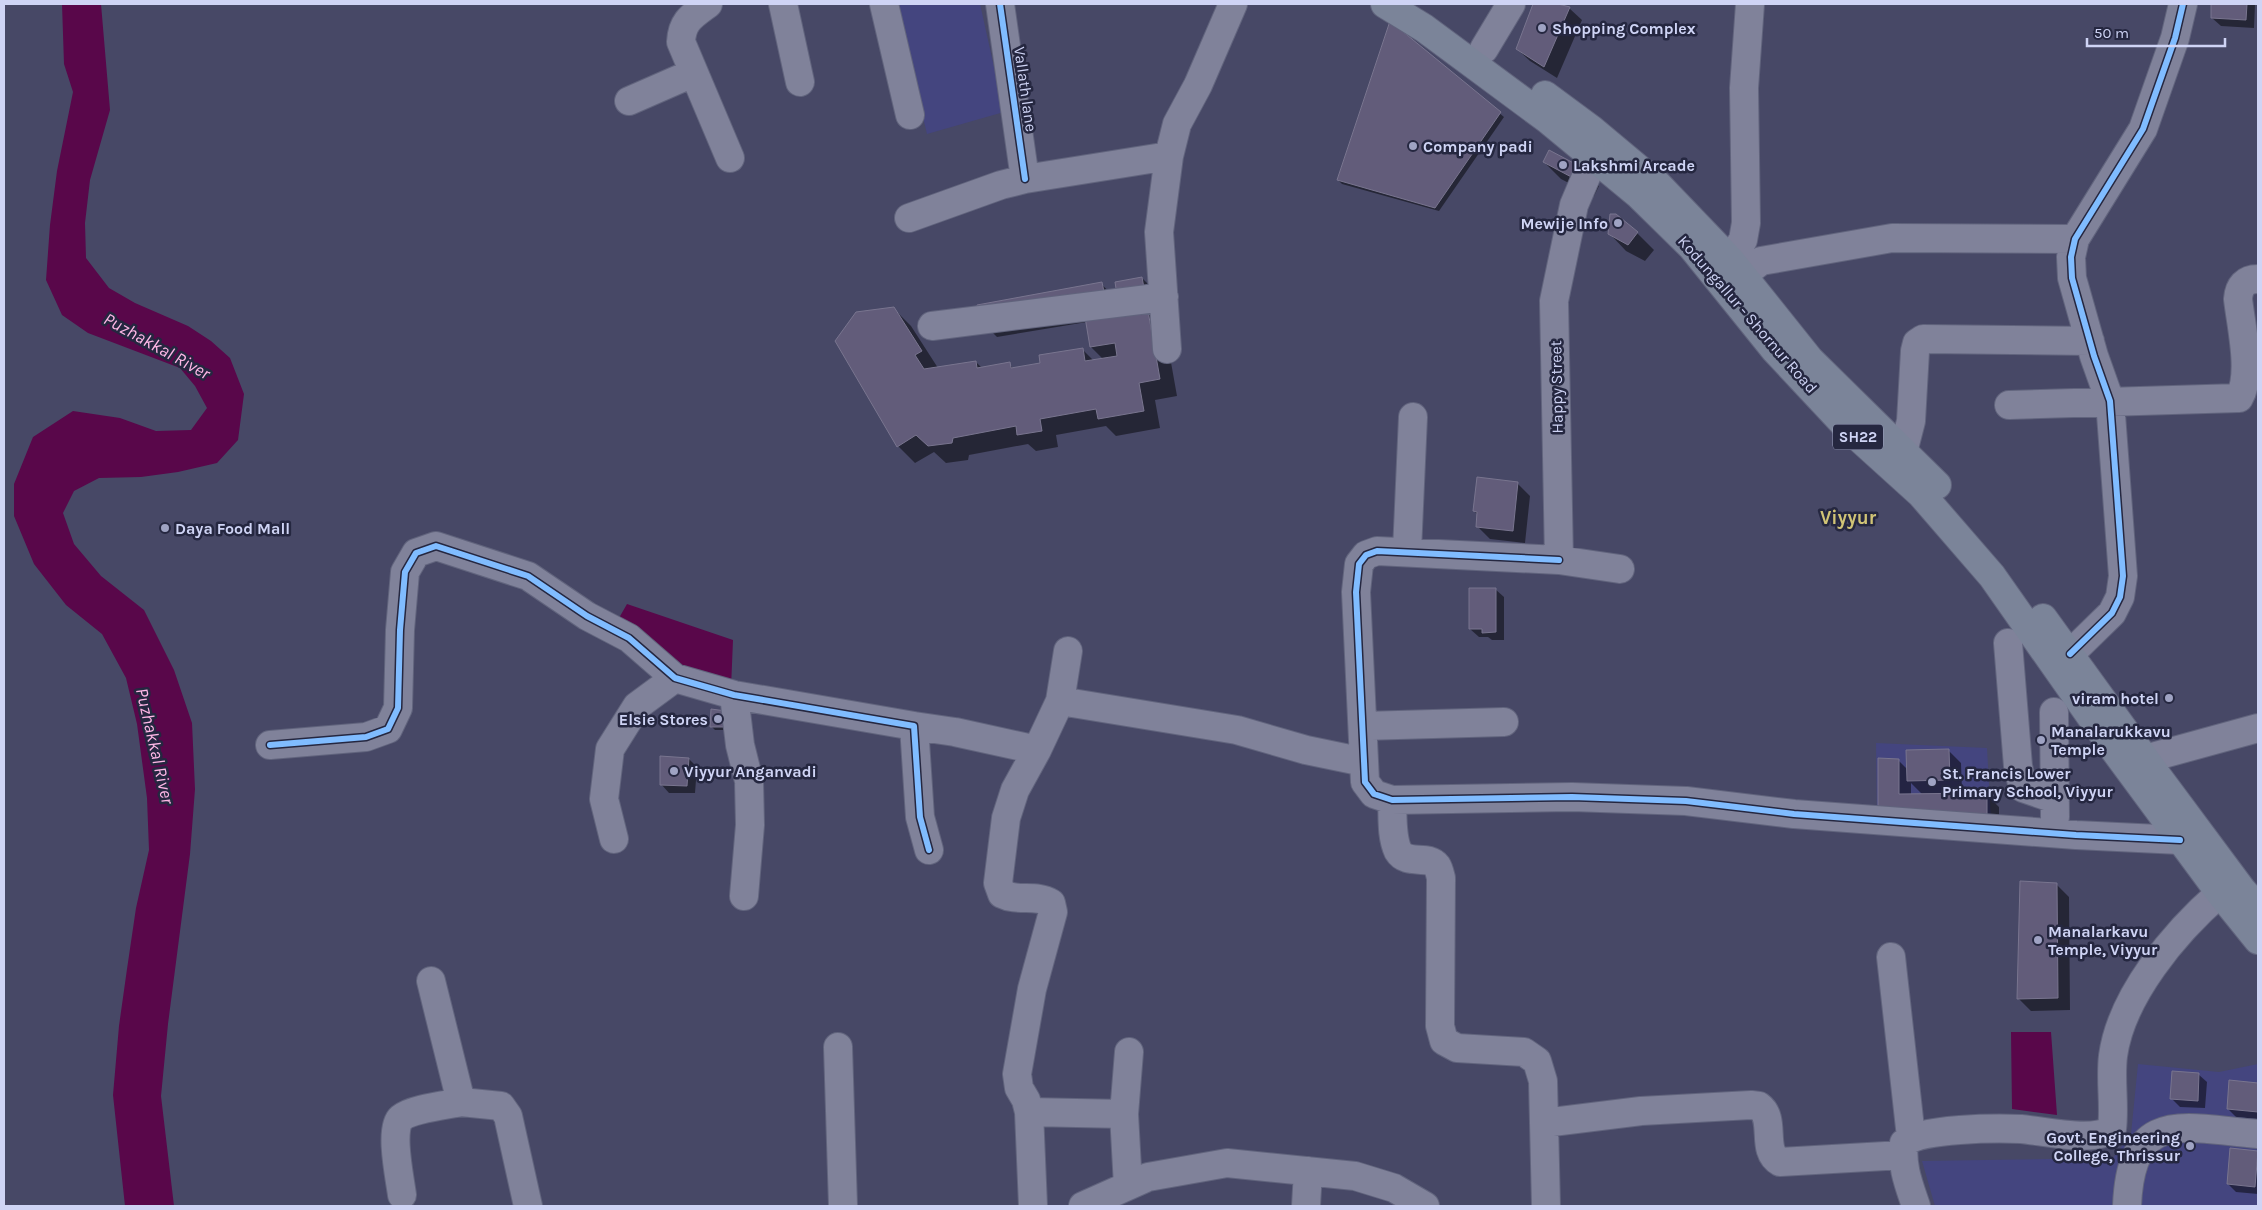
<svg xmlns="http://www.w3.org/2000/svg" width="2262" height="1210" font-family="Karla,sans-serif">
	<rect width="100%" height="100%" fill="#474866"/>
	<path fill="#44457f" d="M896 4H980L1004 112 927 134Z
		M1876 743 1987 748 1991 819 1877 815Z
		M2138 1064 2219 1072 2258 1064V1206H1935L1922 1161 2113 1158 2131 1134Z"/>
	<path fill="#59074a" d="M62 4H101L110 110 90 180 85 223 86 258 109 288 135 303 188 326 211 341 230 358 244 394 238 440 217 463 178 472 141 477 99 478 74 491 63 513 74 544 101 576 144 610 174 670 192 723 195 789 190 854 168 1024 161 1096 174 1206H125L113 1095 119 1026 127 969 136 908 149 850 147 798 137 724 126 678 102 634 66 605 34 564 14 516V484L33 437 73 411 120 418 156 431 191 430 207 408 195 386 180 368 88 333 62 315 46 280 50 225 57 171 73 92 64 64Z
		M627 604 733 640 731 688 680 673 615 625Z
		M2011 1032H2051L2057 1115 2012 1109Z"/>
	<path fill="#0007" fill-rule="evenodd" d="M1534 4H1553L1569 8 1582 20 1557 78 1530 61 1517 49Z
		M2213 4H2255L2254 28 2221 26 2212 18Z
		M1391 23 1504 117 1439 211 1342 184 1338 180Z
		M1544 162 1582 169 1599 186 1594 196 1561 179Z
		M1609 233H1637L1654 250 1645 261 1626 251Z
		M1142 278 1159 295 1177 396 1155 400 1160 428 1116 436 1106 426 1056 435 1058 447 1036 451 1028 444 969 455 968 460 946 463 934 452 915 463 898 446 893 308 911 326 938 368 976 362 982 368 1009 364 1014 369 1042 364 1083 350 1094 361 1104 360 1091 347 1087 322 997 337 980 320 1101 284 1115 297Z
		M1517 483 1530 496 1525 543 1490 539 1477 526 1478 515 1474 511Z
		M1495 589 1504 597V640H1492L1488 637H1479L1470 629Z
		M712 710 728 730H715L711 726Z
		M1948 750 1961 763 1962 792H1949V795H1987L1999 807V826L1892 825 1898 760 1908 770ZM1911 783 1923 795H1911Z
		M689 759 697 767 695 793H669L661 784Z
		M2056 884 2069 897 2070 1010 2031 1011 2018 998Z
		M2198 1074 2207 1082 2205 1108 2180 1107 2172 1099Z
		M2230 1081 2258 1084V1119L2236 1117 2228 1109Z
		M2258 1152V1194L2236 1192 2228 1184Z"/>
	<path fill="#625c7a" stroke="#79758f" d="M1533 4H1558L1570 7 1544 67 1516 49Z
		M2211 4H2247L2246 20 2211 18Z
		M1390 21 1501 112 1435 208 1337 180Z
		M1549 150 1583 168 1577 180 1543 162Z
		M1610 214H1616L1638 232 1628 245 1608 234Z
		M1142 277 1160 379 1139 383 1144 411 1098 419 1096 409 1040 419 1042 431 1017 435 1016 426 953 438 952 443 928 446 916 435 897 447 835 341 856 312 894 307 922 351 915 355 924 369 976 361 977 368 1010 362 1011 368 1040 363 1039 355 1083 348 1085 361 1117 356 1115 343 1090 347 1085 317 979 321 977 305 1102 282 1105 297 1117 295 1115 282Z
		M1477 477 1518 482 1513 531 1476 527 1477 512 1473 511Z
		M1469 588H1496V632L1482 633V629H1469Z
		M711 709 726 711 725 727H710Z
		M1949 749 1950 780 1907 781 1906 750Z
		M660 756 689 758 687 786 660 785Z
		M1878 758 1899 759V794L1987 793V814L1878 812Z
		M2020 881 2057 883 2058 998 2017 999Z
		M2172 1071 2199 1073 2198 1101 2170 1099Z
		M2229 1080 2258 1083V1112L2227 1109Z
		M2230 1148 2258 1151 2255 1187 2227 1184Z"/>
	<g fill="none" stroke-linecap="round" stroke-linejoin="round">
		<g stroke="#61647d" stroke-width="30">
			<path id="minor" d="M708 4C692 16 682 21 681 42L730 158
				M783 4 800 82
				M884 4 910 115
				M1000 4 1025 179
				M1484 49 1511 4
				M629 101 693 73
				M1604 141 1594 158 1574 205 1554 301 1559 560 1620 569
				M909 218 1001 185 1025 179 1169 156
				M1730 260 1743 240 1746 223 1744 88 1750 4
				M1743 275 1761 261 1892 238 2075 239
				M932 326 1164 297
				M1167 349 1159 232 1169 156 1177 124 1198 85 1233 4
				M2009 405 2239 398C2253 375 2241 326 2238 299 2239 286 2245 279 2258 279
				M1903 452 1911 421 1915 351 1917 343 1923 339 2090 341
				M1407 551 1413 417
				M1559 560 1377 551 1366 555 1359 564 1356 592 1365 782 1374 794 1392 800 1572 797 1686 801 1794 814 2076 835 2180 840
				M2008 643 2018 766 2023 788 2055 799
				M2070 654 2112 613 2120 597 2123 576 2110 401 2094 356 2072 278 2071 257 2075 239 2143 129 2175 38 2183 4
				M734 695 740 745 749 781 750 825 744 896
				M1060 701 1237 730 1306 750 1364 762
				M2054 712 2055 817
				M914 726 955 732 1037 750
				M1363 726 1504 722
				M270 745 366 737 388 729 398 708 400 630 405 572 416 553 436 546 528 576 587 616 629 638 675 678 734 695 914 726 920 817 929 850
				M2145 759 2258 728
				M1392 800C1393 816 1391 836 1398 851 1407 866 1428 854 1437 866 1439 869 1440 874 1441 878L1440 1026 1444 1041 1457 1048 1524 1052 1537 1061 1543 1081 1546 1206
				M614 839 604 799 610 749 637 706 675 678
				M1891 957 1911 1137
				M838 1047 843 1206
				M461 1102 501 1106 508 1116 528 1206
				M1029 1112 1124 1114
				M1544 1123 1641 1111 1751 1105 1759 1106C1777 1119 1760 1151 1780 1162L1903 1155
				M1128 1186 1124 1114 1129 1052
				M402 1195C400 1179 389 1128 401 1118 411 1109 447 1105 461 1102L431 981
				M1033 1206 1029 1112 1026 1100 1019 1088 1017 1074 1032 989 1053 912 1051 903C1036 894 1018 902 1002 894L998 883 1006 818 1015 790 1037 750 1060 701 1068 651
				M1083 1206 1148 1177 1227 1163 1355 1176 1394 1188 1425 1206
				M1306 1206 1308 1171
				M1916 1206C1909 1185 1901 1166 1904 1143 1921 1128 1997 1128 2021 1129 2044 1131 2094 1143 2112 1129 2115 1105 2110 1080 2113 1056 2121 996 2175 932 2220 893
				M2127 1206C2131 1107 2183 1128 2258 1134"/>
		</g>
		<g stroke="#61647d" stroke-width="30">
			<path id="major" d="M1385 4 1424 28 1547 119 1639 195 1692 247 1775 350 1847 427 1921 494 1992 576 2110 744 2220 893 2258 940
				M1545 95 1591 129 1658 185 1730 260 1810 360 1937 485
				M2043 618 2158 777 2242 890 2258 908"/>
		</g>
		<use href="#minor" stroke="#80829a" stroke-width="28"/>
		<use href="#major" stroke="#7b8499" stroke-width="28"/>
		<g stroke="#252740" stroke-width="9">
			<path id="cycleway" d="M1000 4 1025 179
				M1559 560 1377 551 1366 555 1359 564 1356 592 1365 782 1374 794 1392 800 1572 797 1686 801 1794 814 2076 835 2180 840
				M2070 654 2112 613 2120 597 2123 576 2110 401 2094 356 2072 278 2071 257 2075 239 2143 129 2175 38 2183 4
				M270 745 366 737 388 729 398 708 400 630 405 572 416 553 436 546 528 576 587 616 629 638 675 678 734 695 914 726 920 817 929 850"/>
		</g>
		<use href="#cycleway" stroke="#80bcff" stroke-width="6"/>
	</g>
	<g fill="#9fa3c3" stroke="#252740" stroke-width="2">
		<circle cx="1542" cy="28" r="5"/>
		<circle cx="1413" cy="146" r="5"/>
		<circle cx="1563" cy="165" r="5"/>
		<circle cx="1618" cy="223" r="5"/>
		<circle cx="165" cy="528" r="5"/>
		<circle cx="2169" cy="698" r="5"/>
		<circle cx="718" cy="719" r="5"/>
		<circle cx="2041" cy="740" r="5"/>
		<circle cx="674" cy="771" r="5"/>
		<circle cx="1932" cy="782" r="5"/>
		<circle cx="2038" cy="940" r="5"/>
		<circle cx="2190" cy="1146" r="5"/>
	</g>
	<g text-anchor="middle" stroke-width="5" stroke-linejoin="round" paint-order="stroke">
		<rect fill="#252740" stroke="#9ca0bf" stroke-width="1" x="1833" y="424.5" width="50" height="25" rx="4"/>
		<g font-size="15" font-weight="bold" fill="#cfd4f5">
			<text x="1858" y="442">SH22</text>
		</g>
		<g font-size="16" font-weight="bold" fill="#cfd4f5" stroke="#252740" text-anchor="start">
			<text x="1552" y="34">Shopping Complex</text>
			<text x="1423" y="152">Company padi</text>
			<text x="1573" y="171">Lakshmi Arcade</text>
			<text x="1608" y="229" text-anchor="end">Mewije Info</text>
			<text x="175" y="534">Daya Food Mall</text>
			<text x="2159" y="704" text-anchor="end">viram hotel</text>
			<text x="708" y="725" text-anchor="end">Elsie Stores</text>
			<text x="2051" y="737">Manalarukkavu<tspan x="2051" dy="18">Temple</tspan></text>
			<text x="684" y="777">Viyyur Anganvadi</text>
			<text x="1942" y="779">St. Francis Lower<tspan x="1942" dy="18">Primary School, Viyyur</tspan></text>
			<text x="2048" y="937">Manalarkavu<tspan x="2048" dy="18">Temple, Viyyur</tspan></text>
			<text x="2180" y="1143" text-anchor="end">Govt. Engineering<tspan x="2180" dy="18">College, Thrissur</tspan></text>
		</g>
		<g font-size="16" fill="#cfd4f5" stroke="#252740">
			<text transform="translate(1026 89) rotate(82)" y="6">Vallath lane</text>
			<text transform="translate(1748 314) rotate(49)" y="6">Kodungallur - Shornur Road</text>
			<text transform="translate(1556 387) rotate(-91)" y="6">Happy Street</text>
		</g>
		<g font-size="18" font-style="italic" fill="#feb7e6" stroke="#252740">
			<text transform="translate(157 346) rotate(29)" y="6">Puzhakkal River</text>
			<text transform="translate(155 746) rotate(77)" y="6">Puzhakkal River</text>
		</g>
		<g font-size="19" font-weight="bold" fill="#d1c476" stroke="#252740">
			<text x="1848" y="524">Viyyur</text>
		</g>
	</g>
	<rect width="2262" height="1210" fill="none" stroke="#cfd4f5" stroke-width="10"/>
	<path d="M2087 38v8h138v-8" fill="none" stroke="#cfd4f5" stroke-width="2.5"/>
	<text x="2094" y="38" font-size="15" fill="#cfd4f5" stroke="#252740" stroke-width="4" paint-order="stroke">50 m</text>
</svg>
